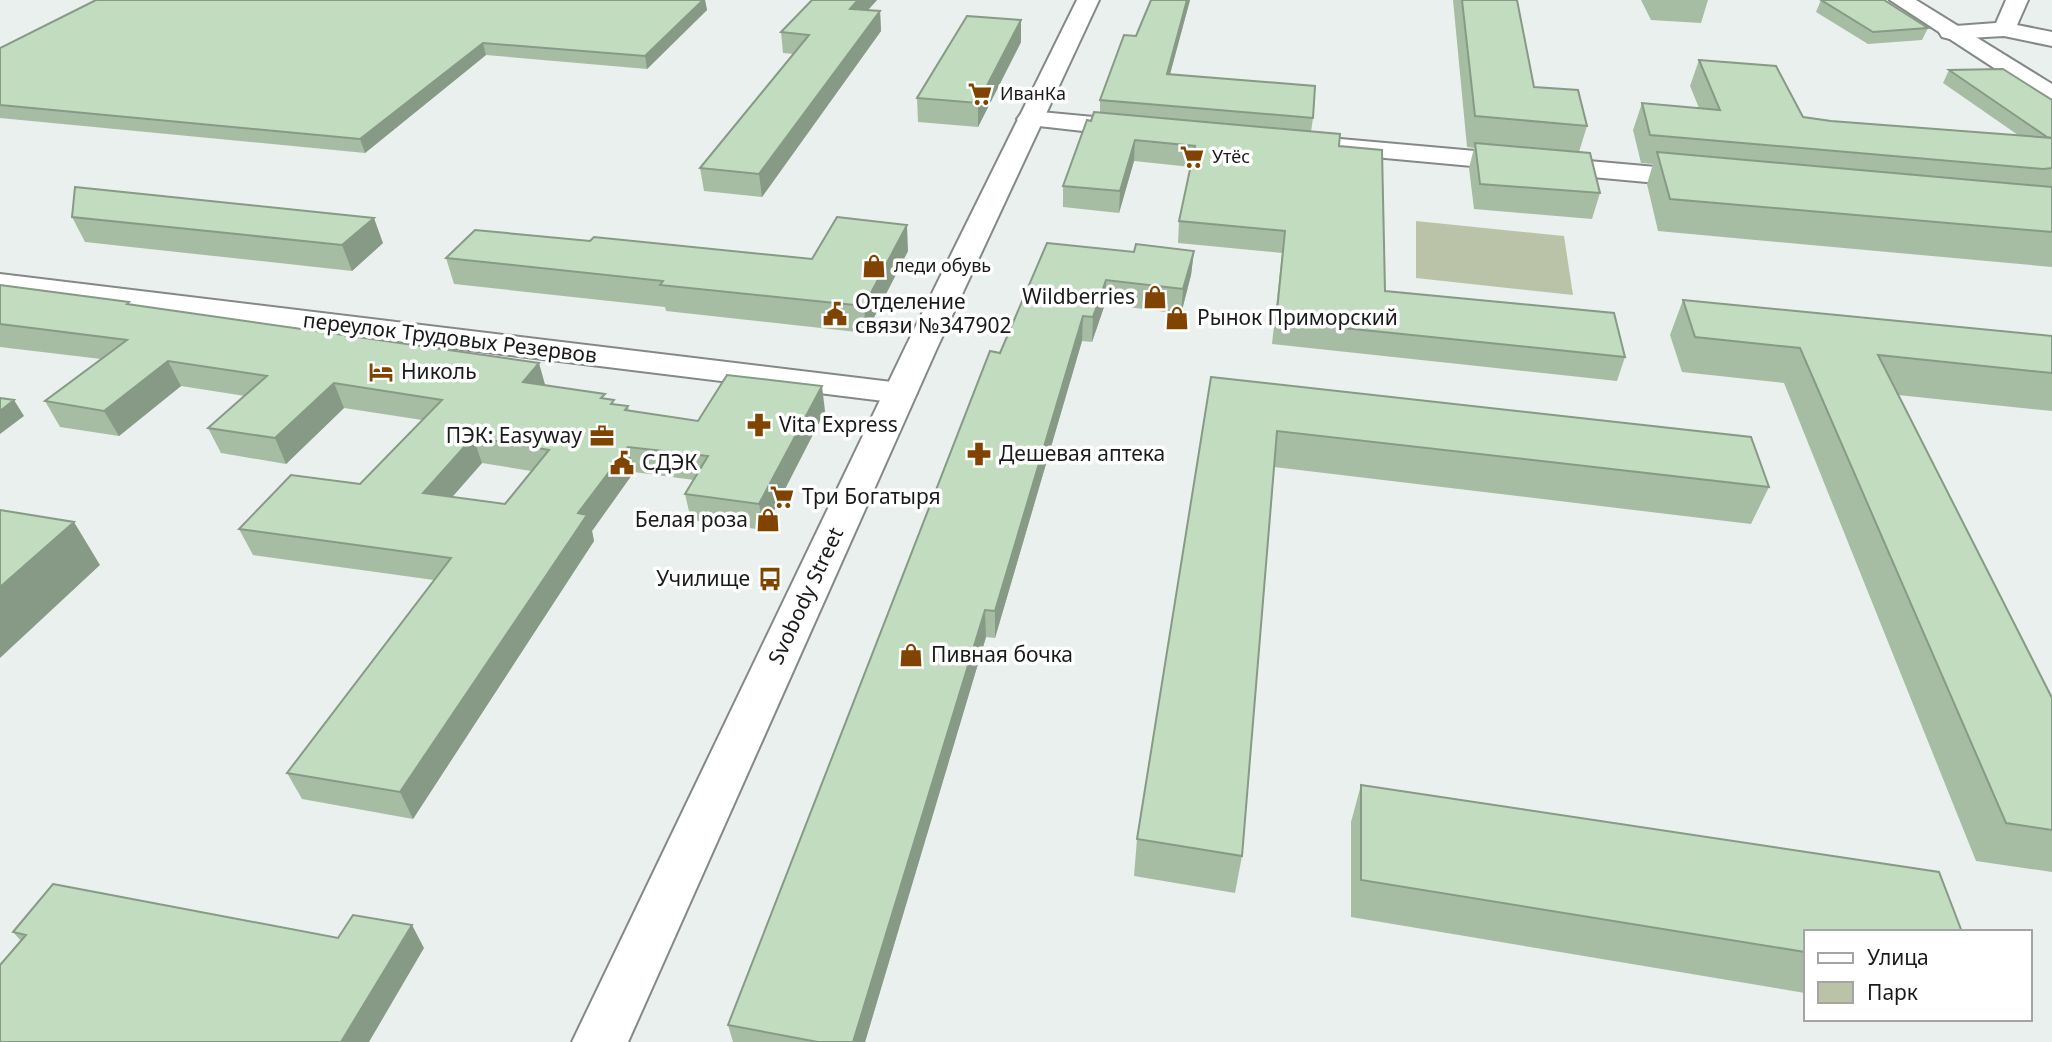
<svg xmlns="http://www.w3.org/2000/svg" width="2052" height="1042" font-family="'Noto Sans',sans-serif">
	<rect width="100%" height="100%" fill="#eaf0ed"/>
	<path fill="#bac3a8" d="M1416 221 1564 236 1573 295 1416 278Z"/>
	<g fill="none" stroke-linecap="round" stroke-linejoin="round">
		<g stroke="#848987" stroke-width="4">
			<path id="street" d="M2006 0H2028L2017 25 2052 32V46L2004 36 1950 39 1942 37 1939 32 1942 27 1996 23Z
				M1030 111 1136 121 1145 124 1149 129 1145 134 1136 137 1021 124 1017 119 1021 114Z
				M1329 138 1701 171 1711 173 1715 179 1711 185 1701 187 1320 152 1316 146 1320 140Z
				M0 274 900 383 912 386 917 393 912 400 900 403 0 292Z"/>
		</g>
		<g stroke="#848987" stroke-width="4">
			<path id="secondary" d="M1077 0H1099L937 348 628 1042H572L905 348Z
				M1890 0H1916L2052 84V102L2043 100Z"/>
		</g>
		<use href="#street" fill="#fff" fill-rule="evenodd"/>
		<use href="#secondary" fill="#fff" fill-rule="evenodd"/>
	</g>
	<path fill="#a6bda4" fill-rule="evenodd" d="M96 0H705L707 10 647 69 486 55 365 153 0 118V48Z
		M812 0H877L868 10 880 11 881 31 762 197 704 191 700 168 794 54 783 53 781 32Z
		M1151 0H1190L1170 74 1313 118 1311 132 1339 146 1385 291 1625 357 1617 381 1272 344 1282 253 1178 243 1179 221 1191 167 1134 161 1119 213 1063 207V186L1091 121 1100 113V100L1136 36Z
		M1453 0H1517L1534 87 1587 126 1579 152 1600 193 1592 219 1474 209 1469 168 1474 148 1467 147Z
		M1641 0H1708L1701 23 1651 20Z
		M1821 0 1928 28 1922 40 1868 44 1816 12Z
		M1021 20V42L978 127 918 122 917 98Z
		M1699 60 1803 117 1831 121 2018 135 1943 83 1949 70 2052 100V267L1658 231 1647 184 1653 164 1641 163 1633 130 1642 103 1699 108 1690 86Z
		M72 217 383 243 352 271 85 242Z
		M590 241 812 259 908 251 866 333 666 311 665 307 454 284 446 258Z
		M1194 251 1191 275 1181 314 1105 304 1092 342 1082 341 995 638 986 637 865 1042H733L728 1025 1000 353 1134 252Z
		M0 285 131 304 545 385 606 399 615 404 628 406 629 411 698 421 825 411 764 530 691 520 685 494 694 480 634 472 592 531 594 541 413 819 302 799 287 773 434 580 253 555 239 529 360 484 422 420 344 408 286 464 221 453 208 428 245 396 181 386 119 436 60 427 45 401 101 359 0 347ZM482 463 531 471 505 504 452 497Z
		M1683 300 2052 336V411L1898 395 2052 698V872L1976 861 1784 383 1682 372 1670 335Z
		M1211 377 1769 487 1751 524 1274 467 1242 856 1235 893 1134 876 1137 839Z
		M1361 785 1805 932V993L1351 917V822Z
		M13 932 338 938 424 948 21 941Z"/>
	<path fill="#879a86" d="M703 0H705L707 10 647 69 645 56Z
		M858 0H877L851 29 850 9Z
		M1187 0H1190L1166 89 1167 74Z
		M880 11 881 31 762 197 759 174Z
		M1021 20V42L978 127V103Z
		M483 43 486 55 365 153 360 139Z
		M1135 140 1134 161 1119 213 1120 191Z
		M374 218 383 243 352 271 342 245Z
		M907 225 908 251 866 333 864 306Z
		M1194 251 1191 275 1181 314 1183 289Z
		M1106 280 1105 304 1092 342 1093 317Z
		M1083 316 1082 341 995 638V611Z
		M168 361 181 386 119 436 104 411Z
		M539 363 546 388 523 382Z
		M334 383 344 408 286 464 275 438Z
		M822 386 825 411 764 530 759 504Z
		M14 400 24 416 0 434V411Z
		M473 437 482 463 433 519 423 493Z
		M628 447 634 472 592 531 594 541 413 819 400 792 578 513Z
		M74 522 100 565 0 658V587Z
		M985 610 986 637 865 1042H853Z
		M412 925 424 948 369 1042H341Z"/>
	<path fill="#c1dcbf" stroke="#879a86" stroke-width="2" fill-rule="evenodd" d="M96 0H703L645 56 483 43 360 139 0 105V48Z
		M812 0H858L850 9 880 11 759 174 700 168 809 35 781 32Z
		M1151 0H1187L1167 74 1315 86 1313 118 1100 100 1124 35 1136 36Z
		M1462 0H1517L1534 87 1578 90 1587 126 1475 116Z
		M1821 0H1884L1928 28 1873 32Z
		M967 16 1021 20 978 103 917 98Z
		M1699 60 1776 66 1803 117 1831 121 2052 138V168L2043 169 1650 135 1642 103 1720 110Z
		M2003 69 2052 100V138L2047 137 1949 70Z
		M1094 112 1340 134 1339 146 1382 150 1385 291 1614 313 1625 357 1276 321 1285 231 1179 221 1195 146 1135 140 1120 191 1063 186 1087 120 1091 121Z
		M1475 143 1590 153 1600 193 1480 184Z
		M1657 152 2052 187V232L1670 199Z
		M75 187 374 218 342 245 72 217Z
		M837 217 907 225 864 306 660 285 663 281 446 258 475 230 590 241 594 237 812 259Z
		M1047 243 1134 252 1136 244 1194 251 1183 289 1106 280 1093 317 1083 316 995 611 985 610 853 1042H818L728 1025 990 351 1000 353Z
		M0 285 129 302 127 304 539 363 523 382 605 394 601 398 614 400 611 404 628 406 625 410 698 421 727 375 822 386 759 504 685 494 708 456 628 447 578 513 587 515 400 792 287 773 451 558 239 529 291 475 360 484 442 400 334 383 275 438 208 428 267 376 168 361 104 411 45 401 127 340 0 324ZM473 437 549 450 505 504 423 493Z
		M1683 300 2052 336V373L1878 355 2052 698V830L2006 823 1800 348 1695 337Z
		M1211 377 1751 437 1769 487 1277 431 1242 856 1137 839Z
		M0 398 14 400 0 411Z
		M0 510 74 522 0 587Z
		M1361 785 1939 872 1962 932H1805V952L1361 880Z
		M53 884 338 938 353 915 412 925 341 1042H0V965L26 935 13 932Z"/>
	<defs>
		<g id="supermarket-bare" transform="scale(1.89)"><path d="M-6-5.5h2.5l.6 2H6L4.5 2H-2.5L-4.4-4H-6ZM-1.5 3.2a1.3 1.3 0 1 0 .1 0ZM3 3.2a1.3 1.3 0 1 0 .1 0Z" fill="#814400" stroke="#fff" stroke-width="2.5" paint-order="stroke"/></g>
		<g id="shop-bare" transform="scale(1.89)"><path d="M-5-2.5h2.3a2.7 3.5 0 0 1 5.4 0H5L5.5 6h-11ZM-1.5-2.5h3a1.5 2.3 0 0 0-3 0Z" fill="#814400" stroke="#fff" stroke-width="2.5" paint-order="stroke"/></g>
		<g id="civic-bare" transform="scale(1.89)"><path d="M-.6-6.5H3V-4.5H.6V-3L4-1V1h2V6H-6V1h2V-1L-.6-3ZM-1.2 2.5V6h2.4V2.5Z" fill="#814400" stroke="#fff" stroke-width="2.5" paint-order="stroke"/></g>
		<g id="hotel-bare" transform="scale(1.89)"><path d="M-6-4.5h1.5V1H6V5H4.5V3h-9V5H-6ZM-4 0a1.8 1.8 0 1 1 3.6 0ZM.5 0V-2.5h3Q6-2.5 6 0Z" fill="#814400" stroke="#fff" stroke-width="2.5" paint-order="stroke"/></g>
		<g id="pharmacy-bare" transform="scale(1.89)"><path d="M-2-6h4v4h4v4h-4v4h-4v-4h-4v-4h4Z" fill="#814400" stroke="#fff" stroke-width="2.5" paint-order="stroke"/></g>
		<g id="office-bare" transform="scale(1.89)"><path d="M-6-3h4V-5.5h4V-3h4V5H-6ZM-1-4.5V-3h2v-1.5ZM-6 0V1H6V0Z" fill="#814400" stroke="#fff" stroke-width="2.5" paint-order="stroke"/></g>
		<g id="bus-bare" transform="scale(1.89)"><path d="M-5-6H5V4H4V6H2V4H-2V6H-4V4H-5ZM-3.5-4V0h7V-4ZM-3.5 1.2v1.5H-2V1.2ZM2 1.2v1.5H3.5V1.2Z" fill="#814400" stroke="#fff" stroke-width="2.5" paint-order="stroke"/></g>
	</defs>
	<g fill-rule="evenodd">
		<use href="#supermarket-bare" x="980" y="94"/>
		<use href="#supermarket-bare" x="1192" y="157"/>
		<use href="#shop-bare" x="874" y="266"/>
		<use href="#shop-bare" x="1155" y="297"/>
		<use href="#civic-bare" x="835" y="314"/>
		<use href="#shop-bare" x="1177" y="318"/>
		<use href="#hotel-bare" x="381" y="372"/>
		<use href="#pharmacy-bare" x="759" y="425"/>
		<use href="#office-bare" x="602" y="436"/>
		<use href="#pharmacy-bare" x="979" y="454"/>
		<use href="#civic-bare" x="622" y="463"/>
		<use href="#supermarket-bare" x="782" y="497"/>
		<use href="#shop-bare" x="768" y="520"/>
		<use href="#bus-bare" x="770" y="579"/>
		<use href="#shop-bare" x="911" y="655"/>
	</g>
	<g text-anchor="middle" stroke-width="7" stroke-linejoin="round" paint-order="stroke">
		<g font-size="18" fill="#191b1a" stroke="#fff" text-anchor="start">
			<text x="1000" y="100">ИванКа</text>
			<text x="1212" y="163">Утёс</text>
			<text x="894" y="272">леди обувь</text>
		</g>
		<g font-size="21" fill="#191b1a" stroke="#fff" text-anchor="start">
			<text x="1135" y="304" text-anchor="end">Wildberries</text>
			<text x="855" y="309">Отделение<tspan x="855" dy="24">связи №347902</tspan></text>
			<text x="1197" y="325">Рынок Приморский</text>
			<text x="401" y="379">Николь</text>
			<text x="779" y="432">Vita Express</text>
			<text x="582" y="443" text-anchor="end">ПЭК: Easyway</text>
			<text x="999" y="461">Дешевая аптека</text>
			<text x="642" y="470">СДЭК</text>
			<text x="802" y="504">Три Богатыря</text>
			<text x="748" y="527" text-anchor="end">Белая роза</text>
			<text x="750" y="586" text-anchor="end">Училище</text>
			<text x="931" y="662">Пивная бочка</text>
		</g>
		<g font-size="21" fill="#191b1a" stroke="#fff">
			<text transform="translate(450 338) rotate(7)" y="7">переулок Трудовых Резервов</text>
			<text transform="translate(806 596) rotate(-65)" y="7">Svobody Street</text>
		</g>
	</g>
	<rect x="1804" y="930" width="228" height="91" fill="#ffffff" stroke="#a3a4a3" stroke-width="2"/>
	<rect x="1818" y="953" width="35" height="10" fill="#ffffff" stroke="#a3a4a3" stroke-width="2"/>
	<text x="1867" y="965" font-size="21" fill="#191b1a">Улица</text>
	<rect x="1818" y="982" width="35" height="21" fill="#bac3a8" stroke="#a3a4a3" stroke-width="2"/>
	<text x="1867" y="1000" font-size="21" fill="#191b1a">Парк</text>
</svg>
